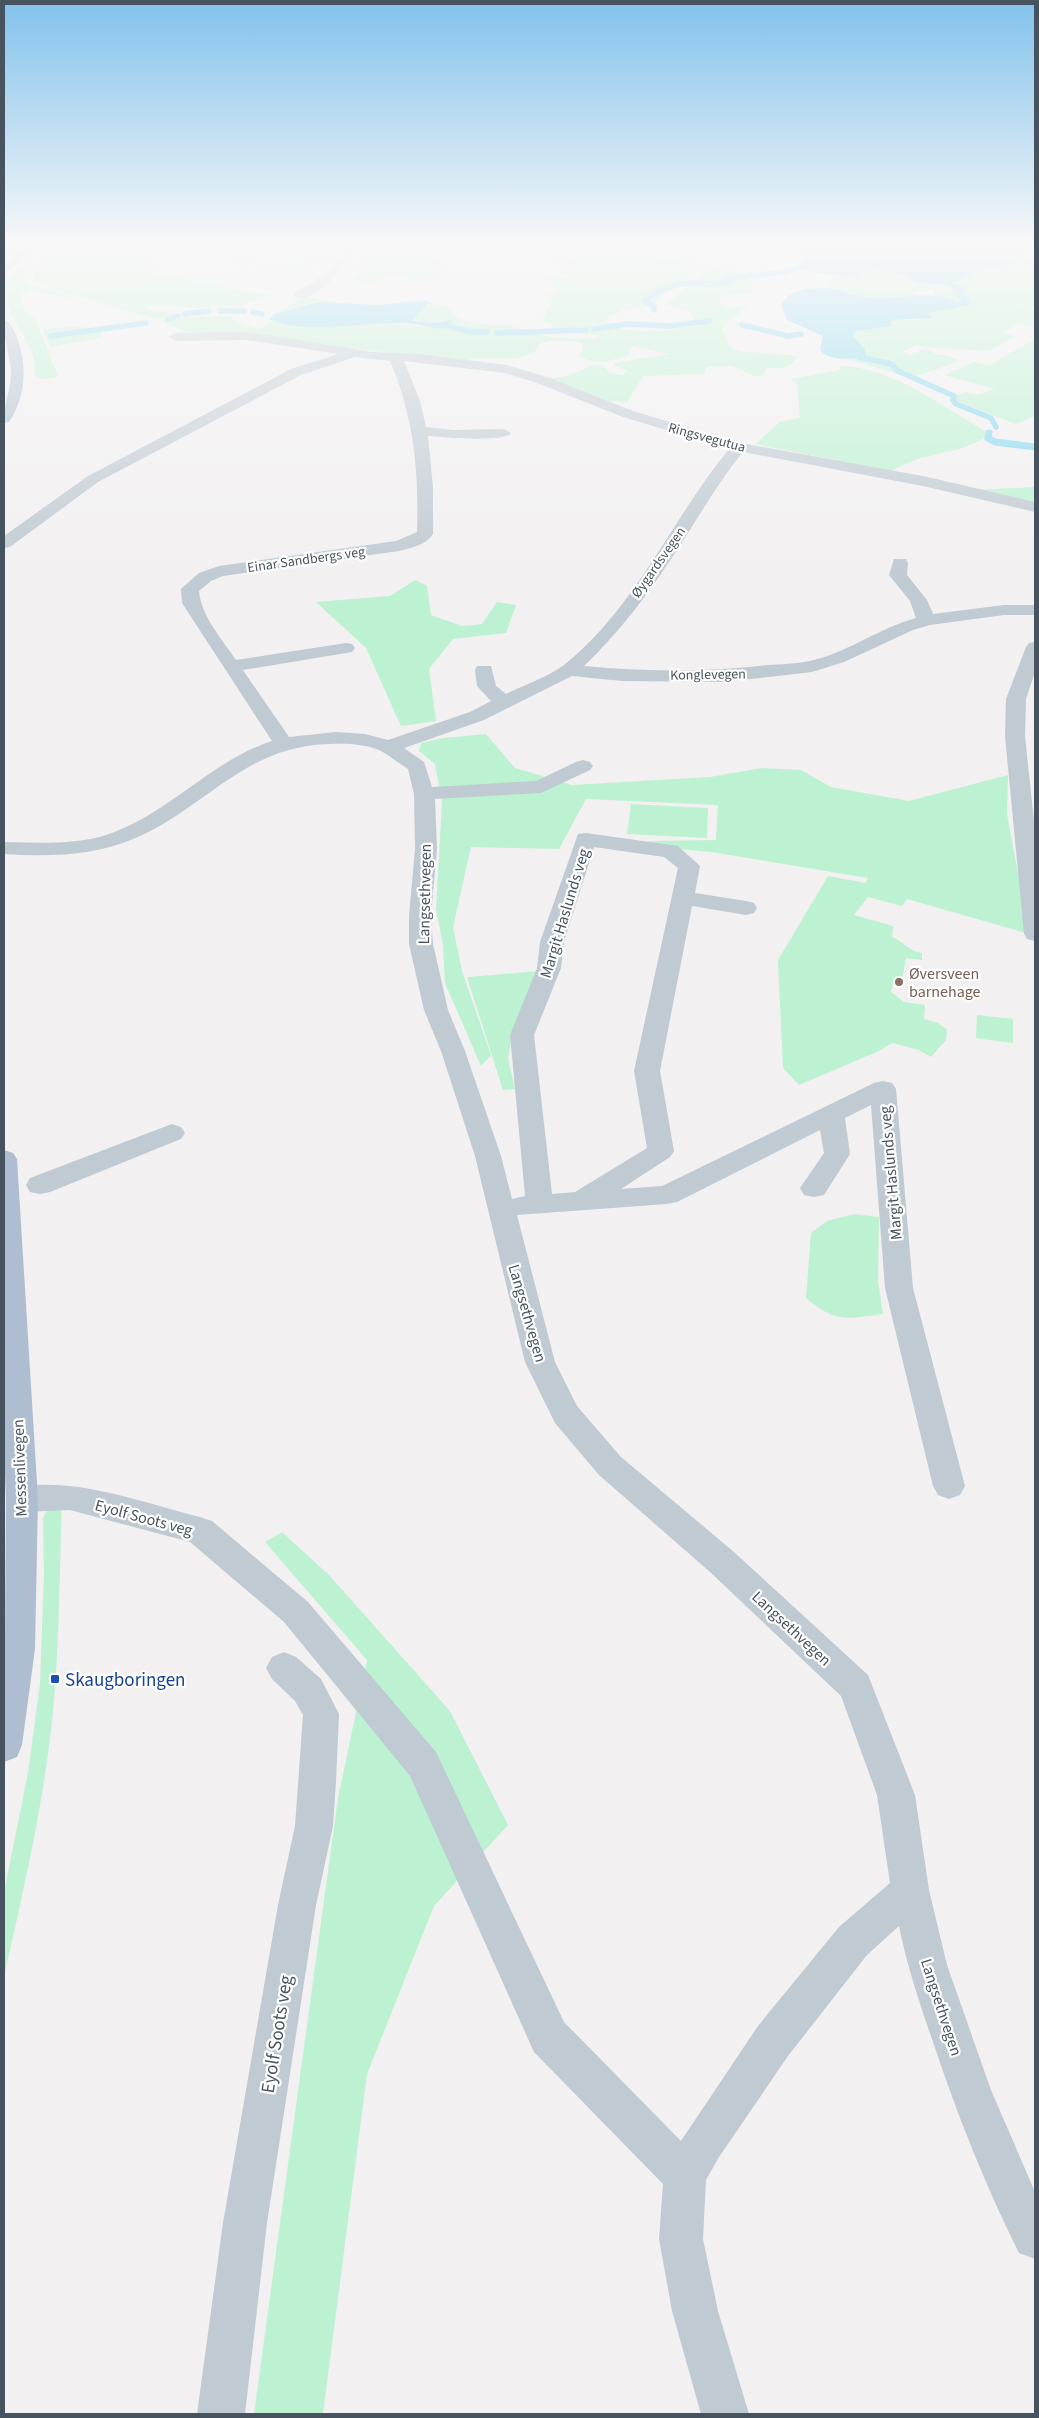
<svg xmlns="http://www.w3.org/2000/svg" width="1039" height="2418" font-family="'Source Sans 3',sans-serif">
	<rect width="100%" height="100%" fill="#f2f0f0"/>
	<path fill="#bcf2d2" d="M58 244H82L81 246C89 250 95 249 102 244H268L261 246 246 255 245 260 278 264 297 263 310 260 326 249 338 251 332 266 313 264 302 273 262 268 266 264 253 263 245 267V264L223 262 245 252 182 245 153 263V275L226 285 223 288 275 295 241 304 211 306 209 309 146 305 150 311 174 313 179 317 229 316 244 325 259 329 274 321 312 326 392 323 436 328 447 320 438 323 412 321 429 302 449 308C460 328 489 323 509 326 521 328 533 334 546 336 562 339 579 338 596 339L599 335 552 332 553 327 550 323 542 321 553 297 544 296 555 293 558 289 548 282 550 281 543 278 571 276 573 274 552 275 551 273 577 271 579 269 565 270 562 263 529 262 531 259 515 258C533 249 549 244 569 244L568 245 583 248 591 244H619L612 251C589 249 557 240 538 257L587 262 593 255H601L705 263 652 305 627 309 610 315 606 321C630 339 670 329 698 326L700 324 687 310 665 305 713 267 731 262 734 271 750 280 756 293H738L721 296 718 302 729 307 748 306 726 323 722 330 730 346 738 351 797 356C792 369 779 369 766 368L764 374 757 377 732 366 707 367 704 374 643 376 627 402 608 401 547 378C554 379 575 375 582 370 592 364 601 362 609 373L623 375 627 370 614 366V363L670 354 630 346 629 355C613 360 593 367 579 355L583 350V343C567 340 554 339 539 344 533 367 484 354 466 360L185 332 167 323 174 321 169 318 160 320 47 288 34 278V273L40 260 39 256Z
		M361 244H463L458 249 442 247 433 253 449 255 441 256 379 249Z
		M473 244H536L519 249 469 250Z
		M379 254 438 260 442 262 444 266 439 280H419L396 275 366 284H359L353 277 363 271 348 269Z
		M1015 258 1035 262V303L1030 309 1035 310V327L1018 323 1002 333 1016 336 988 351 933 348 916 345 901 352 911 355 926 348 937 355H945L960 360 930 372 907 377 848 359 859 357 865 349 853 336 856 331 880 328 890 325 892 320H916L931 312 958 304 934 297 933 290 912 292 916 295 913 297H861L826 287 833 275C851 276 867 267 882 269 896 270 905 279 918 283 930 287 949 286 960 281 965 278 970 274 976 271 990 266 1003 269 1015 258Z
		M26 263 30 265 24 275 29 283 81 301 32 290 20 295C24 306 23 314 35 318L58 376C51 379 42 381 35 376 35 366 34 356 29 346 21 329 0 303 7 282 10 275 19 269 26 263Z
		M303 297 351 304 319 302 274 314Z
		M70 327 101 328V338L50 347 43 329Z
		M1035 339V416L1016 424 956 401V395L968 392 977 395 995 389 944 375 974 362 993 366 991 364Z
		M840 366C895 368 939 405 985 431L987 437 963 448 917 459 890 471 756 444 779 422 800 418 797 384 790 379 840 370Z
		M1035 486V502L976 490 1032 487Z
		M415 580 427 586 431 615 462 626 482 624 497 602 516 605 506 633 453 639 429 669 436 721 401 726 366 648 316 602 390 596Z
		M486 734 515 768 572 785 710 777 762 768 801 770 831 787 909 801 1008 775 1007 814 1029 934 907 899 902 906 868 897 854 915 893 926 892 937C904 942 909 951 922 953V960L906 958 902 980 894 979 891 992 904 1002 925 1005 924 1019 938 1023 947 1030 946 1040 931 1057 919 1050 892 1043 879 1051 799 1085 783 1068 778 960 828 876 866 883 868 878 711 852 658 847 648 841 716 840 718 805 586 799 559 849 471 847 453 927 462 971 491 1055 481 1066 445 983 443 944 436 909 442 803 435 764 419 751 421 743 444 738Z
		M631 804 708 808 707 838 627 834Z
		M540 971 514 1025 508 1058 515 1089 503 1090 467 977Z
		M977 1015 1013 1019V1043L976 1038Z
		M854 1214 879 1217 878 1281 883 1314C848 1319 835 1323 806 1298L811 1233 827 1221Z
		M62 1497C59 1578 60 1658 50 1739 40 1819 22 1898 4 1976V1892L28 1773 40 1684 44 1573 43 1518 53 1498Z
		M282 1532 329 1575 450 1711 508 1825 434 1906 367 2074 323 2414H254L338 1798 367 1660 265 1542Z"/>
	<path fill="#87d8f1" d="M782 244H891V248H902L904 246 900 244H1035V247L1016 258 1018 261 1015 263 976 271 959 281 946 285 917 283 903 275 882 269H869L857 275 845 276 809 272 803 264V256L782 248Z
		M831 288C846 293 860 297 877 298 902 299 936 288 959 304L957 308 931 312 929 314 932 318 892 320 890 325 893 326 856 331 853 336 865 349 866 355C853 360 830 362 820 350L823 336 787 320 781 305C790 287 813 288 831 288Z
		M426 300 429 302 412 321 438 323 450 320 452 321 451 326 443 329C426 327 410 322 393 323 356 323 303 335 269 319L274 314 319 302 379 305Z"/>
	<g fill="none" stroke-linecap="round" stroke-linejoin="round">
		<path stroke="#87d8f1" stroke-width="5.5" d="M951 284 962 290 958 294 969 302 959 304
			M654 310V306L644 301C657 290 675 283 692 283 706 283 719 286 732 280L729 278 784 272 804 266
			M220 311H244
			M253 312 262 314
			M184 314 209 311
			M167 320 178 316
			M742 325 788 336 801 334
			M450 327 473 332H487
			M594 329 628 324 670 326 709 321
			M497 333 586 330
			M51 336 146 323
			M859 357 891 364 898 371 954 396 953 400 956 404 991 418 996 427"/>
		<path stroke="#87d8f1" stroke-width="7" d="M989 433 988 438 995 442 1035 447"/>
		<path fill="#c0cad2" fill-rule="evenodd" d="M349 244H361C349 260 318 303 296 298L294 295 296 292 325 275Z
			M4 247 26 249 32 253 26 257 4 255Z
			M247 332 373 352 419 354 507 365 547 377 633 411 741 443 923 476 1035 502V512L923 486 743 452C719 481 701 513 681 544 653 587 622 630 584 666 645 672 707 672 768 665 782 664 796 664 810 661 847 653 879 628 916 618L910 601 889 575 894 559H906L908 563 907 575 927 600 933 614 1004 605H1035V615H1004L930 625 913 630 844 662 812 672 724 682 622 681 572 676 484 720 404 748 424 762 432 787 536 781 576 762 583 760 590 762 593 766 590 770 541 793 435 799 437 849 431 916 433 944 448 1010 465 1051 501 1156 512 1199 525 1196 510 1035 537 968 540 942 578 834 586 833 678 846 700 866 695 893 746 901 754 903 757 908 754 913 746 915 692 906 660 1071 674 1151 670 1157 621 1189 662 1186 874 1083 883 1081 892 1083 896 1089 913 1288 965 1486 960 1495 949 1499 938 1495 933 1486 885 1288 871 1105 845 1118 850 1154 824 1195 814 1197 804 1195 800 1188 824 1153 820 1130 677 1202 667 1204 517 1215 555 1362 577 1406 621 1457 734 1552 868 1675 915 1795 929 1890 947 1965 991 2090 1035 2192V2259L1019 2253C985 2185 957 2114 933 2042 920 2004 907 1966 899 1926L867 1955 788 2056 719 2157 706 2180 703 2239 718 2311 749 2414H701L672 2311 659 2239 663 2184 534 2052 410 1776 284 1622 190 1542 70 1510 22 1512 11 1508 6 1499 11 1490C63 1472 147 1504 200 1517L212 1521 308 1602 436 1752 564 2022 681 2141 758 2026 839 1927 890 1883 877 1795 841 1696 710 1572 599 1475 555 1423 525 1362 475 1156 441 1051 424 1010 409 944V916L415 849 414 794 408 769C398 763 389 755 379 750 364 744 346 743 330 744 245 746 209 805 138 837 96 856 49 857 4 854V842C38 843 74 845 106 835 168 815 210 761 272 741L182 603 181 589 199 573 219 566 396 541 417 532C419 472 414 417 390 361L355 357 301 375 98 482 10 547 4 548V536L88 476 291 369 338 354 247 340 176 341 169 337 176 333ZM404 361 505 373 537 383 623 417 729 449C672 518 636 608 564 665 548 677 524 685 506 694L496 686 491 666H477L475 670 477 686 491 701 470 712 388 740 365 734 336 732 289 737 243 670 346 653 352 652 355 648 352 644 346 643 236 660C222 639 201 616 199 591L211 581 223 576 399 551C411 548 426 545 433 534V487L428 436C442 437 504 443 511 433L504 429 453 430 426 427 420 401ZM594 847 664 857 678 868 634 1071 647 1148 575 1192 552 1194 534 1035 561 968 564 942Z
			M1035 642V672L1026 699 1025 736 1035 831V941L1027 939 1024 934 1005 736 1006 699 1026 647 1029 643Z
			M172 1124 181 1127 185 1133 181 1139 50 1192 40 1194 30 1192 26 1185 30 1178Z
			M284 1652 296 1657 321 1679 339 1714 336 1781 333 1826 316 1905 267 2223 245 2414H197L223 2223 278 1905 295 1826 303 1715 295 1701 272 1679 266 1668 272 1657Z"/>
		<path fill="#aebed0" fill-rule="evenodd" d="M33 244H47L4 273V264Z
			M4 321 9 322C28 352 29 392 9 422L4 423C3 406 11 390 11 372 10 354 3 339 4 321Z
			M4 1150 13 1153 17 1159 38 1499 35 1649 22 1745 17 1757 4 1762 6 1499 4 1452Z"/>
	</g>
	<linearGradient id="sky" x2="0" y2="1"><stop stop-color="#81c2ec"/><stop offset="0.42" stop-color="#f9f8f8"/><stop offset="1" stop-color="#f9f8f8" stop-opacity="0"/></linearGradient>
	<rect width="1039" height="583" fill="url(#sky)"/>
	<circle fill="#8d6e63" stroke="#fff" stroke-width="2" cx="899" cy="982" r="5"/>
	<rect fill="#1a4fb4" stroke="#fff" stroke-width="2" x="50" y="1674" width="10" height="10" rx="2.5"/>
	<g text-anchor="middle" stroke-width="4.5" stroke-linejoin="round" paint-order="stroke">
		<g font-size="14" fill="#47535f" stroke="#fff">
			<text transform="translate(707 437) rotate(15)" y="5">Ringsvegutua</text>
			<text transform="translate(306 559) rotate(-8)" y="5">Einar Sandbergs veg</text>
			<text transform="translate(658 562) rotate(-55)" y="5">Øygardsvegen</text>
			<text transform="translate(708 674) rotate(-1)" y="5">Konglevegen</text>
		</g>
		<g font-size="16" fill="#47535f" stroke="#fff">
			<text transform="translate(424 894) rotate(-89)" y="6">Langsethvegen</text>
			<text transform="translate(564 913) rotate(-73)" y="6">Margit Haslunds veg</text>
			<text transform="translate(890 1173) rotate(-95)" y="6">Margit Haslunds veg</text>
			<text transform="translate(528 1313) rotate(74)" y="6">Langsethvegen</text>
			<text transform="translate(19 1468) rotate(-92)" y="6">Messenlivegen</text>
			<text transform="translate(144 1517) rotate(15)" y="6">Eyolf Soots veg</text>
			<text transform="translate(792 1628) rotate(43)" y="6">Langsethvegen</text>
			<text transform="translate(942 2007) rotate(72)" y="6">Langsethvegen</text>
		</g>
		<g font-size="16" fill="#785e54" stroke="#fff" text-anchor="start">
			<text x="909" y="979">Øversveen<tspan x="909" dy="18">barnehage</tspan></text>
		</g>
		<g font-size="19" fill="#164399" stroke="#fff" text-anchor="start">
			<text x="65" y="1686">Skaugboringen</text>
		</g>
		<g font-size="19" fill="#47535f" stroke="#fff">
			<text transform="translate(276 2034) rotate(-81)" y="7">Eyolf Soots veg</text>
		</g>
	</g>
	<rect width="1039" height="2418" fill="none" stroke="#47535f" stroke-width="10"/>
</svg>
